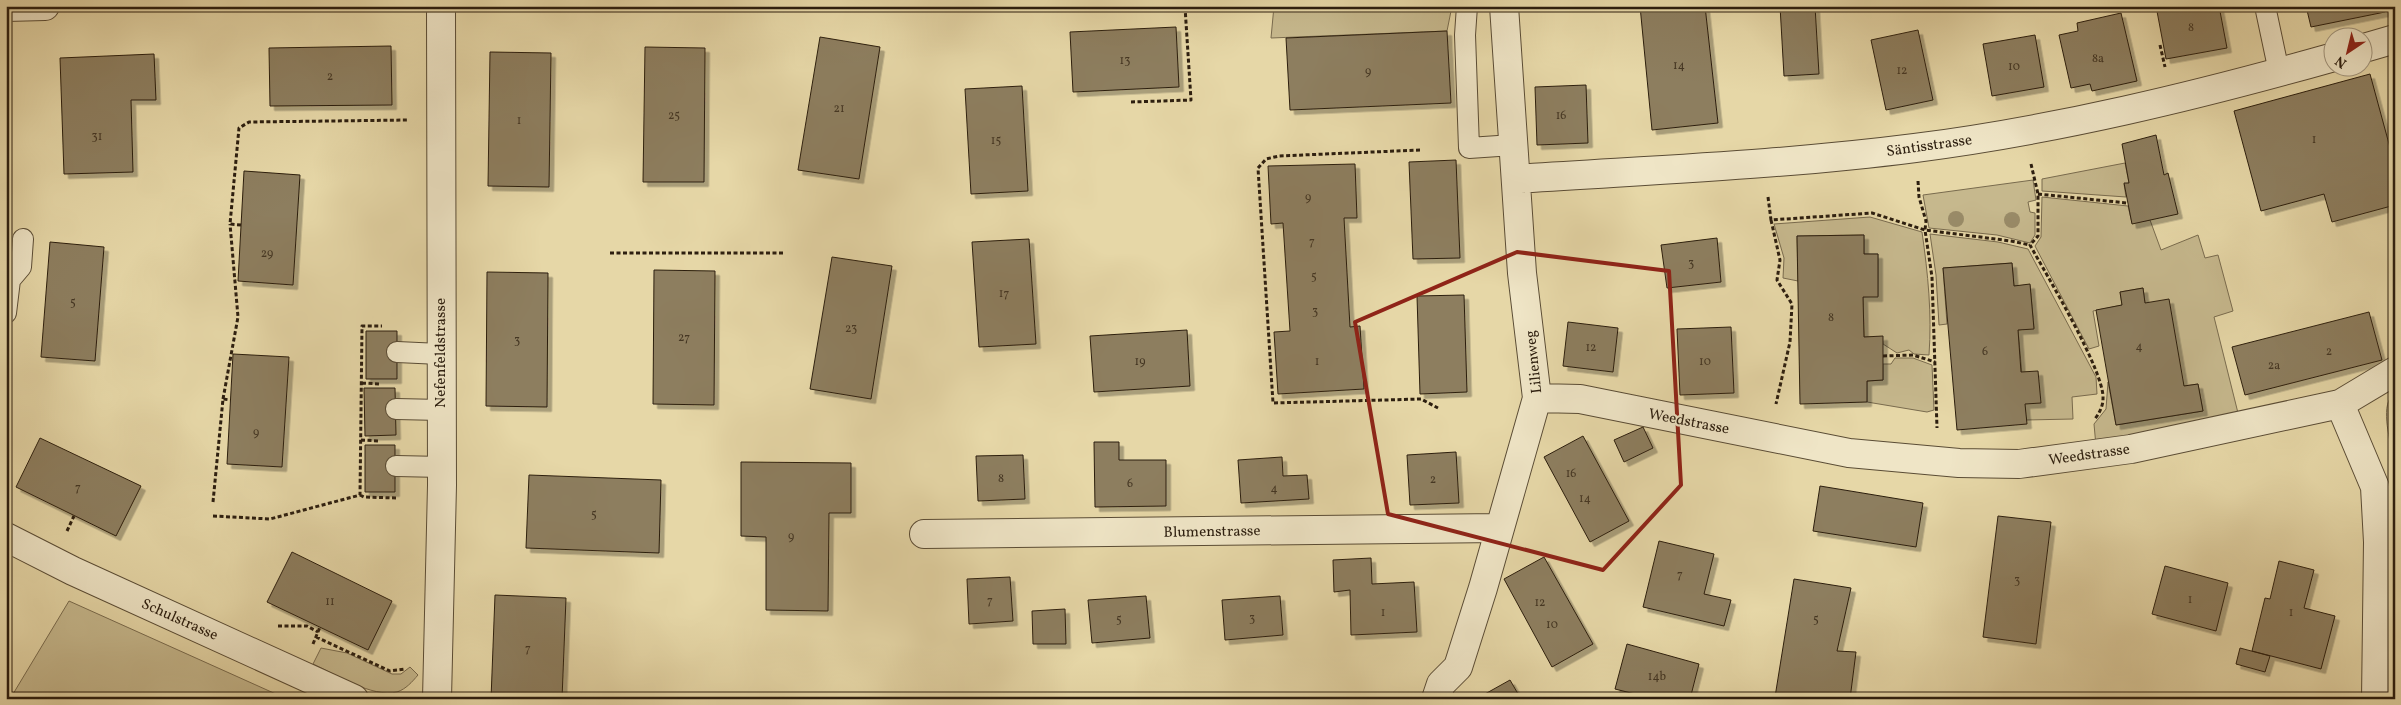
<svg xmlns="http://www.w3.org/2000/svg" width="2401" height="705" font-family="Vollkorn,serif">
	<defs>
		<filter id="shadow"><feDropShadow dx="4.5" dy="4.5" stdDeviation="0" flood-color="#0004"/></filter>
	</defs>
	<rect width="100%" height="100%" fill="#e6d7a7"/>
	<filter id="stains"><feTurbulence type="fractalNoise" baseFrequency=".004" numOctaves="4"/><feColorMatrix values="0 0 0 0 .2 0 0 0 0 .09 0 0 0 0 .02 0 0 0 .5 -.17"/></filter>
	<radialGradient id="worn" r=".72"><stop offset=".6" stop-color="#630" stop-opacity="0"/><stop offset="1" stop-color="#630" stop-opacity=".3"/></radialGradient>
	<path fill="#c6b88d" stroke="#796b4e" d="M1274 6H1452L1447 31 1271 38Z
		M2125 163 2129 183 2124 184 2126 197 2042 191V179Z
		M2033 180 2036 200 2028 202 2030 212 2035 213V235L2030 243 1997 235 1929 228 1923 195Z
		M2042 197 2128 206 2132 223 2150 220 2161 250 2198 235 2205 258 2218 255 2233 311 2214 317 2239 417 2096 446 2094 424 2106 409 2108 382 2116 425 2203 411 2198 384 2184 386 2145 303 2143 288 2120 292 2122 305 2093 311 2099 346 2089 349 2035 246 2041 237Z
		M1870 217 1922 232C1928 274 1932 314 1929 355L1914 354 1909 350 1897 353 1883 344 1882 337H1864L1863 297 1878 296V254H1864V235L1797 236 1798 281 1783 278 1784 258 1774 224Z
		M1930 234 1998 242 2028 249 2096 377 2097 394 2072 397 2073 419 2026 420 2018 330 2034 328 2030 285 2014 286 2012 263 1943 268 1947 324 1939 325 1936 275Z
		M1895 358H1913L1932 365 1934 410 1927 412 1867 402V381L1883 380V364H1891Z
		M2395 393 2393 399 2395 459 2392 453C2390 437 2379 404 2395 393Z
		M69 601 287 699H10Z
		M321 648 347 653 392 674H401L410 667 418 675C412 682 406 689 397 692 372 698 335 674 313 664Z"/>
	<path fill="#8d7e5e" stroke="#2c1e0f" filter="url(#shadow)" d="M1640 6H1705L1718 123 1652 130Z
		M1780 6H1815L1819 74 1784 76Z
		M2156 6H2219L2227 48 2166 59Z
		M2306 6H2384L2385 12 2311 27Z
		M2121 13 2137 81 2092 91 2090 84 2071 88 2059 35 2078 31 2077 23Z
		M1176 27 1179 87 1073 92 1070 32Z
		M1918 30 1933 100 1886 110 1871 40Z
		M1447 31 1451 103 1290 110 1286 38Z
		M2035 35 2044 87 1992 96 1983 44Z
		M820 37 880 47 859 179 798 170Z
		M391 46 392 105 270 106 269 48Z
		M645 47 705 48 704 182H643Z
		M490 52 551 53 549 187 488 186Z
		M154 54 156 100H131L133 172 64 174 60 58Z
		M2370 74 2395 166V205L2332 222 2324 194 2261 211 2234 111Z
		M1586 85 1588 143 1537 145 1535 87Z
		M1022 86 1028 191 971 194 965 89Z
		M2156 135 2164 175 2168 173 2178 214 2132 224 2124 183H2129L2122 144Z
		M1456 160 1460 258 1413 259 1409 162Z
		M1355 164 1357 218H1344L1350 327 1360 326 1364 389 1278 394 1274 332 1290 331 1283 223 1271 224 1268 166Z
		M244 171 300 175 293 285 238 281Z
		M1864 235V254H1878V297H1863L1864 337 1883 336V380L1867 381V402L1800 404 1797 236Z
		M1717 238 1721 282 1667 288 1661 245Z
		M1029 239 1036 344 979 347 972 242Z
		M50 242 104 247 95 361 41 357Z
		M832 257 892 266 871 399 810 389Z
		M2012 263 2014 286 2030 284 2034 329 2018 330 2021 372 2038 371 2041 403 2025 404 2027 424 1957 430 1943 268Z
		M654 270 715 271 714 405 653 404Z
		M487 272 548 273 547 407 486 406Z
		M2143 288 2145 303 2169 299 2184 386 2198 384 2203 411 2116 425 2096 310 2122 305 2120 292Z
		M1464 295 1467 392 1420 394 1417 296Z
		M2369 312 2382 360 2245 395 2232 347Z
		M1568 322 1618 328 1613 372 1563 366Z
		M1731 327 1734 393 1680 395 1677 329Z
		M1187 330 1190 386 1094 392 1090 336Z
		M366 331H397V379H366Z
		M233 354 289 357 282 467 227 464Z
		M364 388H395L396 435 365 436Z
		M1643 427 1653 448 1624 462 1614 440Z
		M1583 436 1629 521 1590 542 1544 457Z
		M40 438 141 486 116 536 16 487Z
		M1094 442H1119V460H1166V506L1095 507Z
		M365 445H395V492H365Z
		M1456 452 1459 503 1410 505 1407 455Z
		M1023 455 1025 499 978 501 976 456Z
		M1282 457 1283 476 1307 475 1309 499 1241 503 1238 460Z
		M741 462 851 463V513H829L828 611 766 610V537L741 536Z
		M529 475 661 480 659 553 526 548Z
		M1820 486 1923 503 1916 547 1813 531Z
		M1998 516 2051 522 2036 644 1983 637Z
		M1659 541 1714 554 1704 594 1731 600 1724 626 1643 607Z
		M292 552 392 601 368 650 267 602Z
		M1544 557 1593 644 1552 667 1504 579Z
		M1371 558 1372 584 1414 582 1417 632 1351 635 1350 590 1334 592 1333 560Z
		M2279 561 2314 570 2304 608 2335 616 2321 669 2252 651 2265 598 2270 599Z
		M2165 566 2228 583 2216 631 2152 614Z
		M1010 577 1013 621 969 624 967 579Z
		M1794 579 1851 588 1837 651 1856 652 1850 699 1775 697Z
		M495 595 566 598 562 699H491Z
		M1146 596 1150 638 1092 643 1088 600Z
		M1280 596 1283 635 1225 640 1222 600Z
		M1065 609 1066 644H1033L1032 611Z
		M1627 644 1699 664 1690 699H1634L1635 694 1615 689Z
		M2240 648 2270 656 2265 672 2236 664Z
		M1510 680 1521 699H1476Z
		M2286 696 2331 699H2286Z"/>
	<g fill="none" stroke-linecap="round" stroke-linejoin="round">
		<g stroke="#5a4c35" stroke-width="22">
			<path id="lane" d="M1467 6 1465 35 1469 148 1513 145
				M2265 6 2279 72
				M6 313 10 280 21 267 23 239
				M397 352 440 354
				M396 409 441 410
				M396 466 442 467"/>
		</g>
		<g stroke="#5a4c35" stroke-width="30">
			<path id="street" d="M6 7 45 6
				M2364 48 2395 39
				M1516 179C1649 170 1783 165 1915 148 2056 130 2196 96 2334 57
				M1537 398 1580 399 1849 453 1959 463 2019 464 2131 449 2340 404 2395 371
				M2340 404 2375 487 2378 542 2376 699
				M924 534 1499 528
				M6 537 73 571 354 699
				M437 699 442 485 441 6
				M1436 699 1441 684 1458 667 1483 588 1537 398 1522 273 1504 6"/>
		</g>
		<path stroke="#2c1e0f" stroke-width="3" stroke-dasharray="4 2.5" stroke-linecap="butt" d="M2160 45 2165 67
			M1131 102 1191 100 1185 7
			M1420 150 1279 156 1266 159 1258 168 1273 403 1421 399 1438 408
			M2031 164 2038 194V236L2030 245C2046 274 2105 372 2103 399 2103 406 2099 414 2094 420
			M1918 181 1919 197 1926 221 1925 230 1932 277 1937 428
			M2038 194 2127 203
			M1768 197 1771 220 1872 213 1925 230 2011 241 2030 245
			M1771 220 1780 260 1777 280 1792 304 1790 342 1776 404
			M241 225 230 224 239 128 249 122 409 120
			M610 253H783
			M1883 356 1913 355 1935 362
			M362 383 380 384
			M223 399 238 317 230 224
			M361 440 380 441
			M360 495 364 497 397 498
			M213 502 223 399 230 400
			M213 516 270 519 360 495 362 326H382
			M67 531 74 516
			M278 626H307L318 632
			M316 637 390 671 405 669
			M313 644 320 627"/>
		<use href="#lane" stroke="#efe5c6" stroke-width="20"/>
		<use href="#street" stroke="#efe5c6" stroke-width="28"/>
	</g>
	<g fill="#998b68">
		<circle cx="1956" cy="219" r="8"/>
		<circle cx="2012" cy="220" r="8"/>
	</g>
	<path fill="none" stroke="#8f2418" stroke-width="4" stroke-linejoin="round" d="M1517 252 1669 271 1681 485 1603 570 1388 514 1355 322Z"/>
	<g text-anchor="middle" stroke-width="4.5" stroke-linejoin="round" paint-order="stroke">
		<g font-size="12" fill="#443623">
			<text x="2191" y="31">8</text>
			<text x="2098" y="62">8a</text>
			<text x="1125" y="64">13</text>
			<text x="1679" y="69">14</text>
			<text x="2014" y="70">10</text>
			<text x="1902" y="74">12</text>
			<text x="1368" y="75">9</text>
			<text x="330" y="80">2</text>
			<text x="839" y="112">21</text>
			<text x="674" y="119">25</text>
			<text x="1561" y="119">16</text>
			<text x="519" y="124">1</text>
			<text x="97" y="140">31</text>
			<text x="2314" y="143">1</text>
			<text x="996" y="144">15</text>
			<text x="1308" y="201">9</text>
			<text x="1312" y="245">7</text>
			<text x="267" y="257">29</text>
			<text x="1691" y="267">3</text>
			<text x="1314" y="280">5</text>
			<text x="1004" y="297">17</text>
			<text x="73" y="306">5</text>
			<text x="1315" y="315">3</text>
			<text x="1831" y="321">8</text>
			<text x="851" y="332">23</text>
			<text x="684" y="341">27</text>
			<text x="517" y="344">3</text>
			<text x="2139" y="350">4</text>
			<text x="1591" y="351">12</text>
			<text x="1985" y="355">6</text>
			<text x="2329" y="355">2</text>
			<text x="1140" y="365">19</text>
			<text x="1317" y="365">1</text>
			<text x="1705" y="365">10</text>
			<text x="2274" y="369">2a</text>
			<text x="256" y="436">9</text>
			<text x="1571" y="477">16</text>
			<text x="1001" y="482">8</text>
			<text x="1433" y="483">2</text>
			<text x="1130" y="487">6</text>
			<text x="78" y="491">7</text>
			<text x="1274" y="492">4</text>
			<text x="1585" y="502">14</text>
			<text x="594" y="518">5</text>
			<text x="791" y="540">9</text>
			<text x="1680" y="578">7</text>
			<text x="2017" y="584">3</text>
			<text x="2190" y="603">1</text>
			<text x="990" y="604">7</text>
			<text x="330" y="605">11</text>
			<text x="1540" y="606">12</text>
			<text x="1383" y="616">1</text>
			<text x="2291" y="616">1</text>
			<text x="1252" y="622">3</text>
			<text x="1119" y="623">5</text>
			<text x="1816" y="623">5</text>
			<text x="1552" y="628">10</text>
			<text x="528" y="652">7</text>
			<text x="1657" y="680">14b</text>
		</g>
		<g font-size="15" fill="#2c1e0f" stroke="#efe5c6">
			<text transform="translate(1929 145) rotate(-8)" y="5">Säntisstrasse</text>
			<text transform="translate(440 353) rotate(-90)" y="5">Nefenfeldstrasse</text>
			<text transform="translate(1533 362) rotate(-96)" y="5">Lilienweg</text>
			<text transform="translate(1689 421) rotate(11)" y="5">Weedstrasse</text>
			<text transform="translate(2089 454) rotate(-8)" y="5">Weedstrasse</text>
			<text transform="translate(1212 531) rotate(-1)" y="5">Blumenstrasse</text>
			<text transform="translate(180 619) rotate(24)" y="5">Schulstrasse</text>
		</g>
	</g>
	<rect width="2401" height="705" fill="none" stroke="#e6d7a7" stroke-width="25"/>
	<rect x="8" y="8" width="2386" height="690" fill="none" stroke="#2c1e0f" stroke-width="2.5"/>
	<rect x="12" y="12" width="2376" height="680" fill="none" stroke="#2c1e0f"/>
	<g transform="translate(2348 52) rotate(215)"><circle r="24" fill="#efe5c6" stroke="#a1957d"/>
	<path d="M0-4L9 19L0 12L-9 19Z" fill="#8f2418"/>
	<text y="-8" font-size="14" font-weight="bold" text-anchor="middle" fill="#2c1e0f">N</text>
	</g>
	<rect width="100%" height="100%" filter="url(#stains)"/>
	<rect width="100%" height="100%" fill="url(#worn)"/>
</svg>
